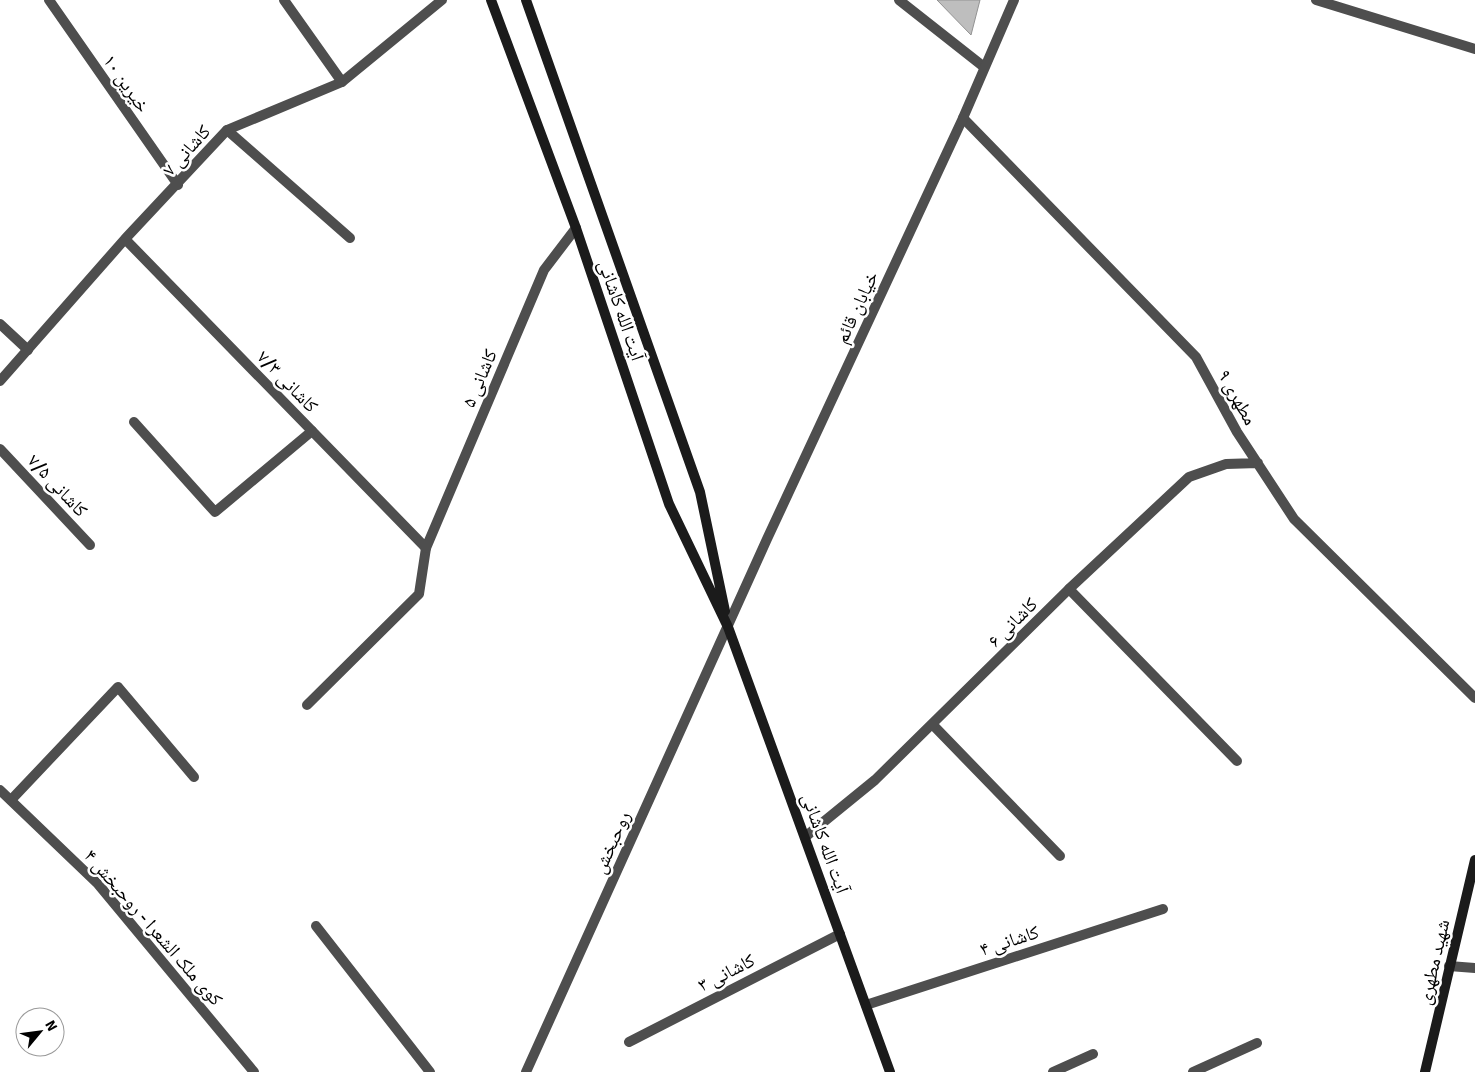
<svg xmlns="http://www.w3.org/2000/svg" width="1475" height="1072" font-family="Signika,'Noto Naskh Arabic',sans-serif">
	<rect width="100%" height="100%" fill="#fff"/>
	<path fill="#bebebe" stroke="#929292" d="M937 0H980L971 35Z"/>
	<g fill="none" stroke-linecap="round" stroke-linejoin="round">
		<path stroke="#4e4e4e" stroke-width="10" d="M284 0 342 82
			M899 0 984 67
			M227 130 350 238
			M0 324 28 350
			M134 422 215 512 312 431
			M0 449 90 545
			M1069 589 1237 761
			M307 705 419 594 426 548
			M933 725 1060 856
			M11 800 118 687 194 777
			M866 1005 1163 909
			M629 1042 840 934
			M1193 1072 1257 1043"/>
		<path stroke="#4e4e4e" stroke-width="10" d="M49 0 178 185
			M963 118 1196 357 1237 432 1294 519 1475 698
			M125 239 426 548 544 270 576 228
			M0 381 125 239 227 130 342 82 442 0
			M0 790 98 884 254 1072
			M805 837 875 780 1069 589 1189 477 1226 464 1258 463
			M316 926 430 1072
			M1449 966 1475 968
			M1053 1072 1093 1054"/>
		<path stroke="#4e4e4e" stroke-width="10" d="M1316 0 1475 49
			M526 1072 767 539 963 118 1014 0"/>
		<path stroke="#1b1b1b" stroke-width="10" d="M491 0 576 228 669 504 728 627 890 1072
			M526 0 700 492 725 611
			M1425 1072 1475 860"/>
	</g>
	<g text-anchor="middle" stroke-width="5" stroke-linejoin="round" paint-order="stroke">
		<g font-size="19" fill="#000" stroke="#fff">
			<text transform="translate(127 83) rotate(55)" y="7">خیرین ۱۰</text>
			<text transform="translate(186 150) rotate(-48)" y="7">کاشانی ۷</text>
			<text transform="translate(856 307) rotate(-65)" y="7">خیابان قائم</text>
			<text transform="translate(622 310) rotate(71)" y="7">آیت الله کاشانی</text>
			<text transform="translate(479 378) rotate(-67)" y="7">کاشانی ۵</text>
			<text transform="translate(288 381) rotate(46)" y="7">کاشانی ۷/۳</text>
			<text transform="translate(1238 397) rotate(61)" y="7">مطهری ۹</text>
			<text transform="translate(58 485) rotate(47)" y="7">کاشانی ۷/۵</text>
			<text transform="translate(1012 622) rotate(-45)" y="7">کاشانی ۶</text>
			<text transform="translate(611 842) rotate(-66)" y="7">روحبخش</text>
			<text transform="translate(826 843) rotate(70)" y="7">آیت الله کاشانی</text>
			<text transform="translate(154 927) rotate(49)" y="7">کوی ملک الشعرا - روحبخش ۴</text>
			<text transform="translate(1009 940) rotate(-18)" y="7">کاشانی ۴</text>
			<text transform="translate(1433 962) rotate(-77)" y="7">شهید مطهری</text>
			<text transform="translate(726 972) rotate(-27)" y="7">کاشانی ۳</text>
		</g>
	</g>
	<g transform="translate(40 1032) rotate(61)"><circle r="24" fill="#ffffff" stroke="#999999"/>
	<path d="M0-4L9 19L0 12L-9 19Z" fill="#000000"/>
	<text y="-8" font-size="14" font-weight="bold" text-anchor="middle" fill="#000000">N</text>
	</g>
</svg>
